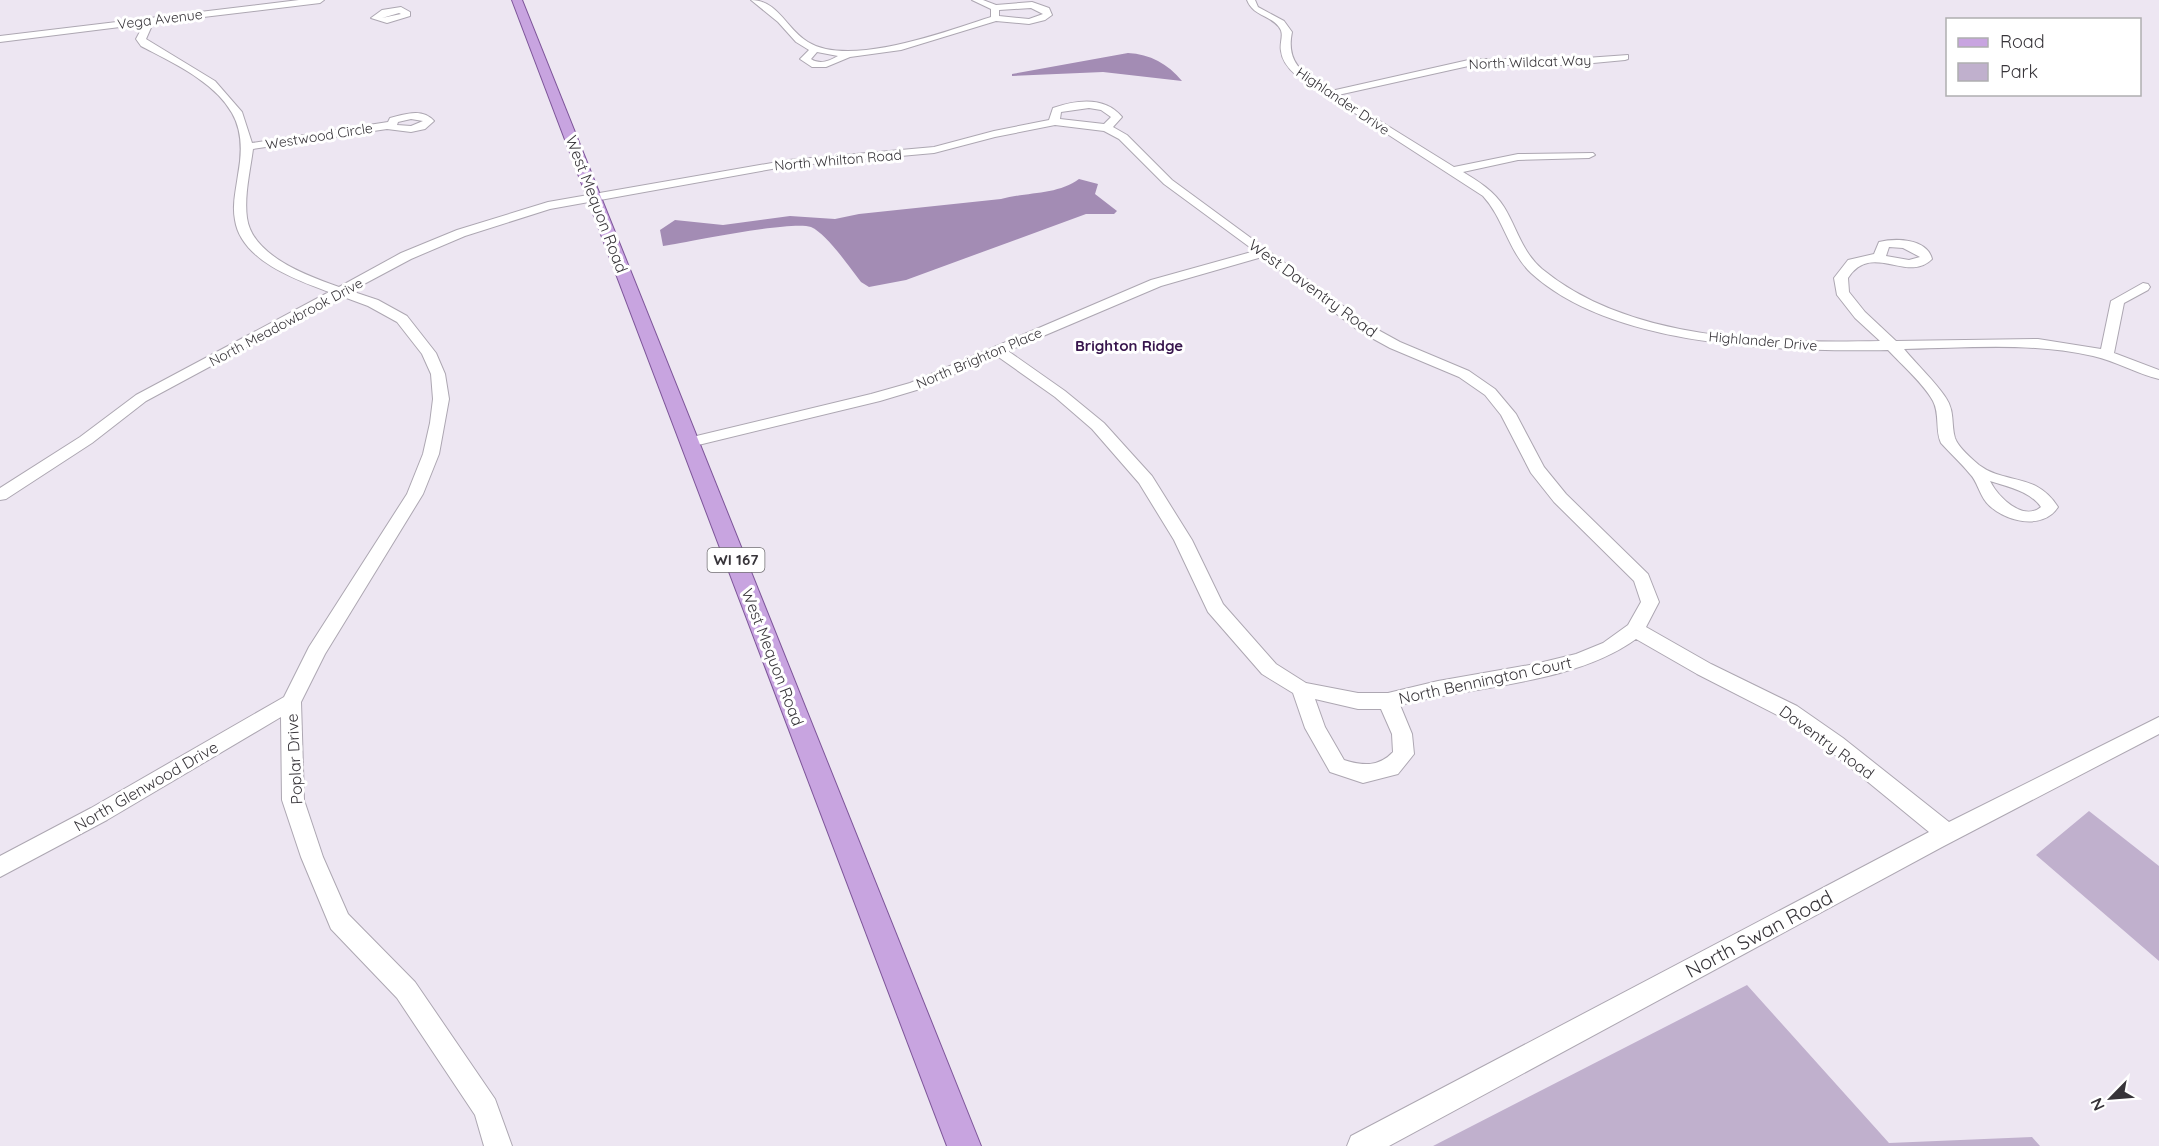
<svg xmlns="http://www.w3.org/2000/svg" width="2159" height="1146" font-family="Quicksand,sans-serif">
	<rect width="100%" height="100%" fill="#ede6f2"/>
	<path fill="#c0b0cd" d="M2089 811 2159 866V961L2036 855Z
		M1747 985 1889 1143 2032 1137 2040 1146H1433Z"/>
	<path fill="#a38cb4" d="M1128 53C1150 54 1168 64 1182 81L1103 72 1012 76V74Z
		M1079 179 1098 184 1095 194 1117 211 1114 214H1086L906 280 869 287 861 282C850 268 827 234 811 227 792 220 689 242 663 246L660 230 675 220 723 225 790 216 835 219 859 214 1001 199C1026 192 1058 195 1079 179Z"/>
	<g fill="none" stroke-linecap="round" stroke-linejoin="round">
		<g stroke="#ada7b2" stroke-width="2">
			<path id="minor" d="M299 0H324L320 3 153 23 146 39 215 81 242 112 252 143 388 122 390 118C406 114 422 108 434 121L425 129 411 132 387 129 253 149C250 172 244 196 247 218 252 256 308 276 339 287L401 253 457 230 548 202 789 160 934 147 994 131 1049 120 1053 108C1076 100 1105 96 1122 117L1113 127 1127 135 1172 180 1369 325 1400 342 1469 371 1495 389 1516 414 1544 467 1566 494 1648 574 1659 602 1646 627 1711 664 1797 706 1843 738 1949 822 2159 717V734L1942 847 1389 1146H1347L1351 1136 1929 832 1829 750 1783 718 1697 674 1636 639C1574 684 1474 686 1400 705L1412 734 1414 754 1398 774 1363 783 1330 772 1305 728 1293 693 1262 674 1208 612 1174 540 1139 483 1092 429 1055 397 997 356 920 389 880 401 690 447 684 445 682 442 684 439 871 394 910 383 1151 280 1255 251 1164 184 1119 139 1104 131 1055 125 995 137 934 153 789 166 550 209 465 236 411 259 351 291 378 300 407 316 436 353 445 374 449 399 439 454 423 494 325 654 301 702 304 800 323 857 348 914 415 982 495 1099 512 1146H484L475 1115 397 998 331 929 301 857 282 800 281 717 107 820 0 877V856L91 808 284 697 309 647 407 494 423 454 430 423 433 399 431 374 422 354 397 322 368 306 341 296 146 401 92 443 6 499 0 500V488L80 437 136 395 329 292C296 280 241 260 235 220 232 205 236 190 238 175 242 154 243 132 232 113 214 81 171 62 141 46L136 39 144 24 0 42V36ZM1089 108 1101 110 1111 117 1104 124 1060 119 1061 112ZM411 119 423 121 411 126 397 125 398 122ZM1262 257 1359 331 1390 348 1459 377 1485 395 1501 415 1531 473 1554 502 1634 581 1641 602 1628 625 1603 643 1576 654 1535 664 1438 681 1388 693H1358L1306 683 1276 664 1223 604 1192 540 1152 476 1132 454 1104 423 1065 391 1008 351 1161 286ZM1315 699 1358 709H1381L1392 734 1393 752C1379 767 1363 766 1344 760L1325 727Z
				M751 0C778 0 787 30 808 42 850 68 947 31 991 17V9L972 0H983L996 5 1032 2 1049 8 1052 15 1045 20 1029 24 996 21 901 50 850 57 826 67H812L800 59 809 50 796 42 778 22ZM1031 8 1043 14 1029 19 999 16V10ZM817 52 838 56C829 61 820 65 811 59Z
				M1247 0H1255L1258 7 1284 21 1292 32C1285 66 1307 75 1331 91L1473 59H1572L1628 55V59L1625 60 1572 65H1473L1338 95 1454 167 1518 154 1593 153 1595 155 1589 158 1518 160 1463 172C1478 181 1494 191 1504 207 1517 228 1522 252 1542 269 1630 342 1772 343 1880 341L1855 318 1837 295 1834 278 1848 260 1874 254 1879 242C1895 238 1927 238 1932 259 1907 284 1872 241 1848 278L1849 292 1865 312 1896 341 2038 339 2101 349 2111 301 2143 283 2148 284 2150 287 2148 290 2124 303 2114 353 2159 370V379C2137 374 2116 361 2093 356 2031 342 1967 348 1904 349 1917 365 1935 381 1946 398 1955 411 1951 425 1955 438 1958 447 1972 459 1979 465 2006 485 2036 472 2058 507 2043 531 2003 522 1986 502 1979 493 1977 481 1970 474 1961 463 1951 454 1941 443 1935 431 1940 414 1933 401 1924 384 1902 365 1888 350 1783 352 1613 348 1531 273 1508 251 1504 219 1483 196L1296 75C1289 69 1282 61 1281 51 1279 43 1285 34 1279 27 1270 15 1253 16 1247 0ZM1889 247 1903 248 1920 257 1909 260 1886 256ZM1990 481C2008 487 2030 491 2041 507 2023 522 1998 497 1990 481Z
				M401 7 410 12V16L387 23 371 18 382 10ZM399 13 401 14 382 18Z"/>
		</g>
		<g stroke="#7d5599" stroke-width="2">
			<path id="major" d="M512 0H522L981 1146H947Z"/>
		</g>
		<use href="#minor" fill="#fff" fill-rule="evenodd"/>
		<use href="#major" fill="#c8a4e0" fill-rule="evenodd"/>
	</g>
	<g text-anchor="middle" stroke-width="6" stroke-linejoin="round" paint-order="stroke">
		<g font-size="14" fill="#373439" stroke="#fff">
			<text transform="translate(160 19) rotate(-7)" y="5">Vega Avenue</text>
			<text transform="translate(1530 62) rotate(-2)" y="5">North Wildcat Way</text>
			<text transform="translate(1343 101) rotate(34)" y="5">Highlander Drive</text>
			<text transform="translate(319 136) rotate(-9)" y="5">Westwood Circle</text>
			<text transform="translate(838 160) rotate(-5)" y="5">North Whilton Road</text>
			<text transform="translate(286 322) rotate(-28)" y="5">North Meadowbrook Drive</text>
			<text transform="translate(1763 341) rotate(5)" y="5">Highlander Drive</text>
			<text transform="translate(979 358) rotate(-23)" y="5">North Brighton Place</text>
		</g>
		<g font-size="15" font-weight="bold" fill="#38164d" stroke="#fff">
			<text x="1129" y="351">Brighton Ridge</text>
		</g>
		<rect fill="#fff" stroke="#737174" stroke-width="1.5" x="707.5" y="548" width="57" height="24" rx="4.5"/>
		<g font-size="15" font-weight="bold" fill="#373439">
			<text x="736" y="565">WI 167</text>
		</g>
		<g font-size="16" fill="#373439" stroke="#fff">
			<text transform="translate(597 204) rotate(69)" y="6">West Mequon Road</text>
			<text transform="translate(1313 288) rotate(36)" y="6">West Daventry Road</text>
			<text transform="translate(773 657) rotate(69)" y="6">West Mequon Road</text>
			<text transform="translate(1485 680) rotate(-12)" y="6">North Bennington Court</text>
			<text transform="translate(1827 742) rotate(36)" y="6">Daventry Road</text>
			<text transform="translate(294 759) rotate(-93)" y="6">Poplar Drive</text>
			<text transform="translate(146 786) rotate(-30)" y="6">North Glenwood Drive</text>
		</g>
		<g font-size="20" fill="#373439" stroke="#fff">
			<text transform="translate(1759 934) rotate(-28)" y="7">North Swan Road</text>
		</g>
	</g>
	<rect x="1946" y="18" width="195" height="78" fill="#ffffff" stroke="#afaeb0" stroke-width="1.5"/>
	<rect x="1958" y="38" width="30" height="9" fill="#c8a4e0" stroke="#afaeb0" stroke-width="1.5"/>
	<text x="2000" y="48" font-size="18" fill="#373439">Road</text>
	<rect x="1958" y="63" width="30" height="18" fill="#c0b0cd" stroke="#afaeb0" stroke-width="1.5"/>
	<text x="2000" y="78" font-size="18" fill="#373439">Park</text>
	<g transform="translate(2111 1098) rotate(245)" stroke="#ffffff" stroke-width="4.5" paint-order="stroke">
	<path d="M0-4.5L10 22L0 15L-10 22Z" fill="#373439"/>
	<text y="-9" font-size="16" font-weight="bold" text-anchor="middle" fill="#373439">N</text>
	</g>
</svg>
